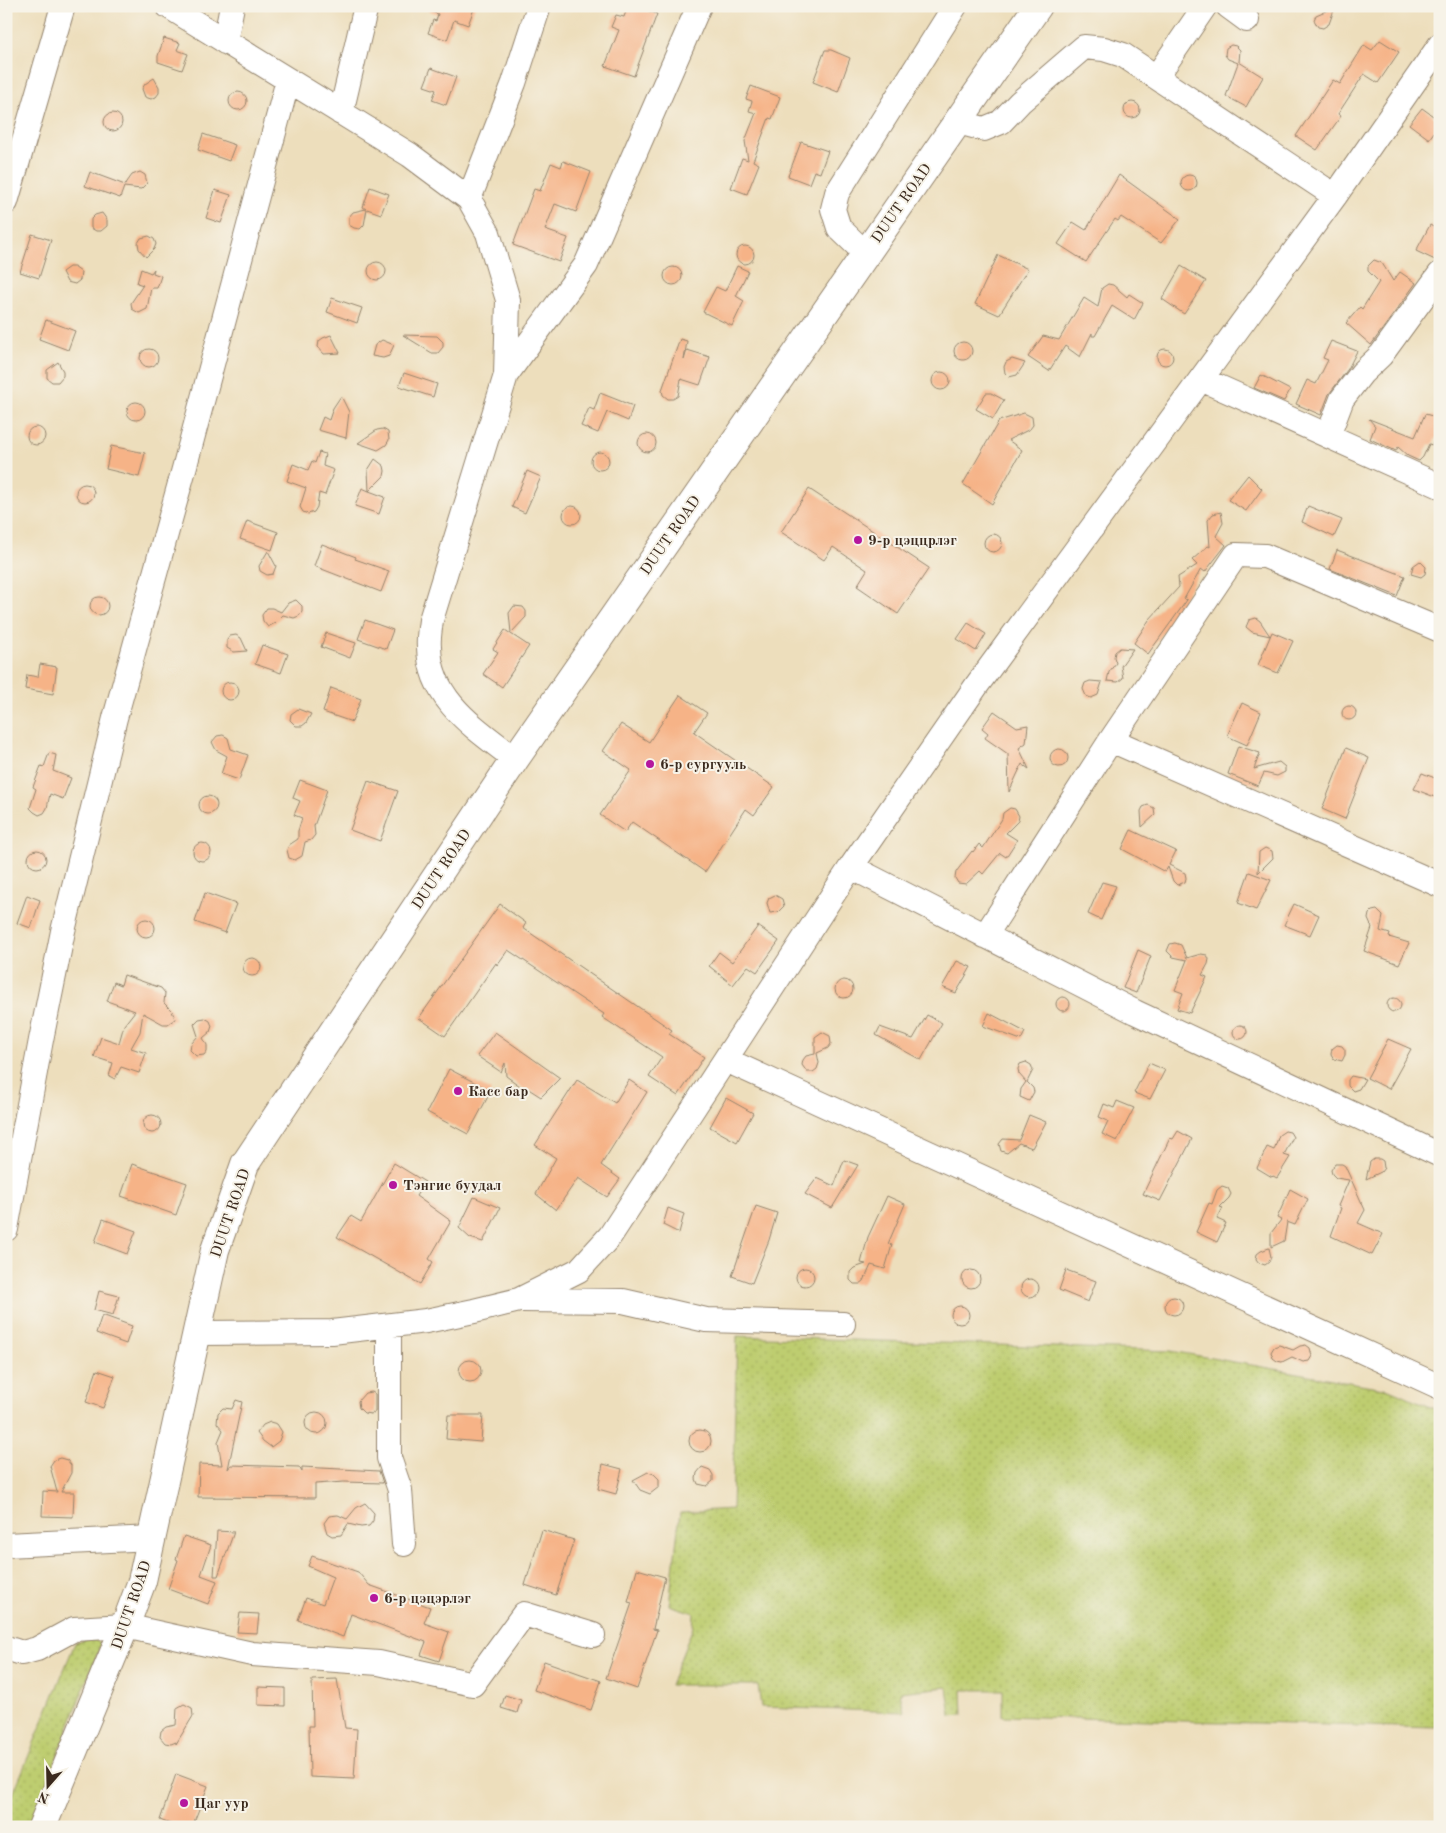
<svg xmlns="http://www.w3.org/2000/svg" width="1446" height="1833" font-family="'Old Standard TT',serif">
	<defs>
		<pattern id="grass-dots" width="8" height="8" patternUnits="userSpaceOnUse" patternTransform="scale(1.25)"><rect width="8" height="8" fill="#becd6f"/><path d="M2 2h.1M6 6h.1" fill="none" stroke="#a4b060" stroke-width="1.8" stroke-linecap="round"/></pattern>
	</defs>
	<rect width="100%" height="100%" fill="#f7f3e8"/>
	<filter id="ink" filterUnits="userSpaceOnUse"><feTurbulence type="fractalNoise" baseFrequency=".02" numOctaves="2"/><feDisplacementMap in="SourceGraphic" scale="10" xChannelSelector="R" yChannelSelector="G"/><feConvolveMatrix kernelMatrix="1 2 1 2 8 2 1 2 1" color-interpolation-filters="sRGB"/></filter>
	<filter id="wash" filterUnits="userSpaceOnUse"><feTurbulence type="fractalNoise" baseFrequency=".0096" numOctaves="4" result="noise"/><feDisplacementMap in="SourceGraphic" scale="20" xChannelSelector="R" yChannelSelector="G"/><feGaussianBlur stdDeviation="1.12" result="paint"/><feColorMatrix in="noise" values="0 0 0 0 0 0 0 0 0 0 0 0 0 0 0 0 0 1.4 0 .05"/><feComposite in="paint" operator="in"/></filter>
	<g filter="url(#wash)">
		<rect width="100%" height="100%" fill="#eddebc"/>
		<path fill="url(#grass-dots)" stroke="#7c7c46" d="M737 1336 1171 1351 1389 1389 1440 1411V1525L1436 1728 1003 1716V1690H962L963 1715 951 1716 947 1687 900 1692 904 1712 761 1707 758 1685H670L693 1627 694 1613 669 1605 680 1512 732 1509Z
			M92 1638 101 1644 30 1827H6V1811L75 1643Z"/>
		<g id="blocks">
			<path fill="#f6b387" d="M422 6H475L468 25 454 20 447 40 428 33 433 20 436 21 438 14 422 8Z
				M628 6H636L657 14 634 76 605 66 619 30 611 27 616 15 624 17Z
				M1335 7 1329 24 1323 28 1318 27 1314 20 1316 15Z
				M164 38 180 43 177 50 188 54 182 70 158 62V56Z
				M1380 40 1399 52 1378 83 1364 74 1338 114 1341 116 1317 150 1296 136 1333 80 1340 84 1364 45 1372 50Z
				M1231 45 1236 46 1240 50 1239 62 1263 77 1246 107 1226 96 1238 63 1228 59 1225 55 1226 48Z
				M825 50H831L850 58 838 92 813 82Z
				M431 68 456 77 446 105 432 100 436 90 424 86Z
				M154 78 159 87V93L156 97 151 99 145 97 142 89 145 84Z
				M751 86 780 97 772 119 769 118 753 161 759 164 747 194 731 188 742 158 748 160 745 141 756 113 749 111 752 101 746 99Z
				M229 101a9 9 0 1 1 18 0a9 9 0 1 1-18 0Z
				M1124 110a8 8 0 1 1 16 0a8 8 0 1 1-16 0Z
				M1422 108 1440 121V124L1429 139 1409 124Z
				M104 122a9 9 0 1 1 18 0a9 9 0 1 1-18 0Z
				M203 134 235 145 229 161 198 150Z
				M801 142 828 151 820 173 814 171 809 184 788 176Z
				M563 161 591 172 576 212 555 204 545 230 568 238 559 262 513 245 534 189 540 191 551 163 561 167Z
				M90 172 125 185 132 175 140 172 145 175 147 183 141 189 124 187 120 198 85 186Z
				M1119 175 1180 219 1161 243 1121 217 1118 221 1115 219 1086 262 1058 244 1073 222 1086 230Z
				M1181 183a8 8 0 1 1 16 0a8 8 0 1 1-16 0Z
				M370 187 389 194 381 214 367 209 364 225 360 229 354 228 349 225V217L353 212 366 209 363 207Z
				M215 190 231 195 221 223 206 218Z
				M102 213 107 220V226L101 231H96L91 228V219L95 215Z
				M1430 225 1440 231V252L1435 260 1416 251Z
				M32 234 51 240 39 278 20 272Z
				M149 236 154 239 156 244 154 249 146 257 139 249 138 243 141 238Z
				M736 255a9 9 0 1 1 18 0a9 9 0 1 1-18 0Z
				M998 255 1028 269 999 315 975 304Z
				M1374 260 1382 263 1393 281 1400 272 1416 283 1371 345 1346 323 1360 307 1362 309 1379 282 1368 271V266Z
				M368 271a9 9 0 1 1 18 0a9 9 0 1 1-18 0Z
				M737 266 748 271 736 296 744 301 732 326 703 312 716 287 725 291Z
				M1181 266 1206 281 1184 314 1162 299Z
				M69 267H74L81 272 80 280 75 284 67 282 62 272Z
				M664 276a9 9 0 1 1 18 0a9 9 0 1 1-18 0Z
				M141 269 151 273 154 269 153 273 161 276 157 288H151L147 309 139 313 132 309 131 303 143 285 137 283Z
				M1108 284 1113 285 1127 297 1129 294 1143 303 1134 320 1112 306 1095 336H1092V333L1080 357 1065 346 1049 371 1028 357 1043 336 1059 340 1084 298 1098 307 1102 288Z
				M332 298 362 308 357 323 327 312Z
				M46 320 75 331 68 350 39 339Z
				M331 335 340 353 324 354 318 347 319 341 323 338Z
				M403 335 437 336 443 342V347L438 353H432Z
				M680 339 687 341 684 360 687 350 710 357 700 385 681 379 678 396 673 399H668L663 395 662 390Z
				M382 340 394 345 389 356 383 358 372 356 375 345Z
				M1331 341 1357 351 1348 369 1329 394 1321 415 1296 404 1307 380 1316 384 1328 360 1323 358Z
				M954 351a9 9 0 1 1 18 0a9 9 0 1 1-18 0Z
				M140 358a9 9 0 1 1 18 0a9 9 0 1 1-18 0Z
				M1157 357a8 8 0 1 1 16 0a8 8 0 1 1-16 0Z
				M1012 359 1025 363 1017 375 1009 377 1005 373 1004 367 1006 362Z
				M58 362 63 371V376L58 382H52L47 378V370Z
				M932 381a9 9 0 1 1 18 0a9 9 0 1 1-18 0Z
				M404 373 437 384 433 397 399 386Z
				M1261 375 1290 390 1284 401 1254 388Z
				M600 393 633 406 628 421 607 412 598 433 581 426 589 408 594 410Z
				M986 393H991L1004 400 993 419 976 409Z
				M341 396 349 412 346 438 318 430 323 417 329 420 333 408Z
				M127 411a9 9 0 1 1 18 0a9 9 0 1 1-18 0Z
				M1024 413 1032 417 1033 425 1030 429 1008 440 1022 450 992 504 963 484 999 421Z
				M1425 414 1440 418V439L1436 438 1432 445 1429 444 1423 457 1419 461 1408 456 1398 447 1396 451 1370 439 1375 426 1369 419 1415 437Z
				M27 436a9 9 0 1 1 18 0a9 9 0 1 1-18 0Z
				M383 429 388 432 389 440 386 445 378 450 358 443 377 430Z
				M638 443a9 9 0 1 1 18 0a9 9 0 1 1-18 0Z
				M111 446 145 453 139 477 106 469Z
				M319 452 325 454 323 466 334 470 325 495 319 493 317 507 314 512 308 514 303 512 300 507 306 488 287 481 293 464 308 470 312 461 315 463Z
				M591 461a9 9 0 1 1 18 0a9 9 0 1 1-18 0Z
				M375 459 384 466 385 471 384 476 369 491 385 497 379 514 355 506 362 488 369 491 368 470Z
				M527 471 541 477 525 513 512 507Z
				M1248 475 1262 489 1246 511 1228 500Z
				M76 493a9 9 0 1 1 18 0a9 9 0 1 1-18 0Z
				M809 489 929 568 898 614 857 586 867 570 833 547 824 560 781 532Z
				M1308 506 1342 520 1334 537 1302 522Z
				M563 515a9 9 0 1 1 18 0a9 9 0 1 1-18 0Z
				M1221 512 1223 523 1216 536 1226 545 1205 572 1201 569 1184 599 1187 600 1148 654 1134 643 1149 620 1179 587 1178 577 1197 565 1192 560 1208 546 1210 547 1208 520 1213 514Z
				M247 521 278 532 272 550 240 539Z
				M984 543a9 9 0 1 1 18 0a9 9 0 1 1-18 0Z
				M322 544 356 557 355 559 389 571 381 592 314 566Z
				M1337 550 1405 576 1397 596 1330 569Z
				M268 551 276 566 273 574 267 575 260 571 259 566Z
				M1420 561 1426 567 1425 574 1421 577 1411 574 1413 566Z
				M90 606a9 9 0 1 1 18 0a9 9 0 1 1-18 0Z
				M296 600 302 606V612L299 616 294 618 283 615 275 623 268 627 263 621 262 615 267 608H272L281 612 288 603Z
				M514 606 523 607 526 611V617L511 633 509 613Z
				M1256 618 1260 621 1270 636 1252 632 1246 627 1249 620Z
				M365 620 393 630 386 649 358 639Z
				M968 623 986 634 976 651 957 639Z
				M505 630 529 646 502 687 483 674 498 652 493 649Z
				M1272 632 1293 641 1278 673 1258 665Z
				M326 633 356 643 350 658 321 647Z
				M236 635 241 638 247 651 234 652 227 648V640L230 636Z
				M262 645 288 654 281 673 255 664Z
				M1120 648 1133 649 1121 666 1123 678 1118 682 1107 681 1109 672 1116 663 1114 657 1115 652Z
				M40 664 57 667 53 694 25 689 27 675 38 677Z
				M1090 681 1102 682 1098 695 1091 698 1086 696 1083 689 1085 683Z
				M221 691a9 9 0 1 1 18 0a9 9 0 1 1-18 0Z
				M331 688 361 699 352 722 323 712Z
				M680 695 707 713 694 732 774 787 754 815 746 809 705 872 632 822 625 832 600 815 631 770 603 751 621 724 649 742Z
				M1242 703 1261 712 1247 745 1227 736Z
				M1342 713a7 7 0 1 1 14 0a7 7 0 1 1-14 0Z
				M298 709 311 714 306 723 302 726H296L290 720 291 714Z
				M994 711 1017 727 1028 725 1026 743 1019 748 1029 769 1022 764 1009 792 1008 754 985 738 988 733 982 728Z
				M223 735 228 738 231 749 248 755 239 780 221 774 227 756 216 750 212 742 217 736Z
				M1238 746 1260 753 1254 769 1279 762 1285 767V772L1277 776 1264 773 1258 786 1228 774Z
				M1346 748 1369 758 1345 819 1322 809Z
				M1050 758a9 9 0 1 1 18 0a9 9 0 1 1-18 0Z
				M49 753 56 755 53 771 71 778 63 799 50 794 47 808 44 813 39 815 34 812 30 808 36 789 33 787 41 766 44 767Z
				M1422 773 1440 780V799L1414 789Z
				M300 780 327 790 314 826 315 835 311 840 305 842 302 856 295 860 289 858 287 850 289 845 298 839V831L302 818 294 815 300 801 293 798Z
				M368 781 398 791 380 841 350 830Z
				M199 805a9 9 0 1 1 18 0a9 9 0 1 1-18 0Z
				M1148 805 1154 808 1155 815 1142 827 1141 811 1143 807Z
				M1010 808 1015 809 1019 816 1018 821 1006 833 1017 840 1006 857 1000 853 983 874 980 871 966 884 958 883 955 878 956 872 972 851 973 852 979 844 983 848 1002 819 1003 813Z
				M1131 830 1176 851 1169 865 1185 873 1186 878 1185 882 1177 885 1173 881 1168 867 1165 872 1122 849Z
				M193 852a9 9 0 1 1 18 0a9 9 0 1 1-18 0Z
				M1265 848 1272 851 1273 858 1258 873 1259 852Z
				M28 859a9 9 0 1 1 18 0a9 9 0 1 1-18 0Z
				M1249 872 1271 880 1256 910 1238 903Z
				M1102 882 1116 886 1101 920 1088 914Z
				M205 893 236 904 225 933 195 922Z
				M27 895 40 900 31 928 17 923Z
				M775 895 782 899 784 906 778 912 770 913 767 903 769 898Z
				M500 904 526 923 523 928 672 1030 669 1034 704 1057 678 1096 649 1077 662 1057 602 1017 604 1014 508 950 497 965 496 963 445 1036 419 1018Z
				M1294 904 1319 915 1310 935 1284 925Z
				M1377 910 1383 916 1380 931 1390 934 1389 937 1409 943 1399 964 1364 951 1372 928 1368 919 1369 914 1372 911Z
				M137 928a9 9 0 1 1 18 0a9 9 0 1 1-18 0Z
				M758 926 779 941 757 972 748 966 733 985 709 966 719 952 732 962Z
				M1175 943 1181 945 1187 958 1201 954 1207 955 1209 959 1208 964 1202 975 1207 977 1190 1013 1177 1009 1183 993 1175 990 1187 960 1173 957 1167 951 1170 944Z
				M1138 950 1151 956 1136 993 1123 988Z
				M243 967a9 9 0 1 1 18 0a9 9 0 1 1-18 0Z
				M957 961 971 967 956 993 942 987Z
				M124 975 161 988 165 993 164 1003 172 1011 175 1019 168 1024H163L143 1013 140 1032 131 1048 146 1053 139 1073 121 1067 115 1079 109 1076 113 1063 94 1057 101 1037 119 1043 124 1025 135 1011 107 1001 114 982 121 985Z
				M835 989a9 9 0 1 1 18 0a9 9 0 1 1-18 0Z
				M1056 1004a7 7 0 1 1 14 0a7 7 0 1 1-14 0Z
				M1387 1005a7 7 0 1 1 14 0a7 7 0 1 1-14 0Z
				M989 1013 1025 1032 1021 1040 983 1026Z
				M927 1015 942 1023 921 1060 876 1035 880 1027 913 1039Z
				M205 1018 210 1021 212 1026 210 1032 203 1038 207 1045V1051L204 1055 196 1056 190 1050 191 1044 198 1036 194 1024 199 1019Z
				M1233 1032a7 7 0 1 1 14 0a7 7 0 1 1-14 0Z
				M495 1032 560 1078 541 1097 527 1088V1091L506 1076 505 1063 501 1072 477 1056Z
				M822 1032 830 1036 831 1044 828 1048 817 1053 819 1063 817 1069 813 1072H807L802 1065 803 1060 806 1056 815 1054V1037Z
				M1388 1039 1411 1049 1389 1089 1367 1078Z
				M1337 1045 1342 1046 1345 1050V1055L1342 1061 1334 1059 1331 1054 1332 1049Z
				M1026 1062 1031 1065 1033 1070 1027 1082 1033 1088 1034 1092 1029 1101 1020 1097 1021 1089 1026 1082 1019 1074 1018 1069 1020 1064Z
				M1149 1063 1165 1070 1150 1099 1134 1093Z
				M449 1069 491 1091 468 1134 427 1112Z
				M1351 1076 1365 1079 1359 1089 1353 1091 1348 1086V1080Z
				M577 1080 615 1103 629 1080 647 1092 601 1165 620 1179 607 1197 578 1178 556 1210 536 1194 556 1158 535 1145Z
				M726 1098 753 1113 737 1142 710 1127Z
				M1117 1101 1134 1108 1117 1141 1102 1134 1108 1121 1099 1117 1104 1104 1114 1108Z
				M1029 1115 1046 1122 1032 1148 1019 1143 1007 1153 1001 1151 999 1144 1003 1139 1019 1140Z
				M143 1124a9 9 0 1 1 18 0a9 9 0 1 1-18 0Z
				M1178 1131 1192 1139 1160 1201 1143 1194 1170 1138 1173 1139Z
				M1285 1131 1290 1132 1293 1137 1284 1155 1290 1157 1277 1178 1273 1176 1272 1177 1257 1168 1267 1147 1274 1150 1279 1135Z
				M1374 1159H1380L1383 1161 1384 1168 1381 1172 1366 1179 1370 1162Z
				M844 1160 858 1165 832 1208 805 1194 817 1178 834 1186Z
				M394 1163 425 1182 416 1196 451 1221 429 1259 433 1262 420 1284 337 1237 351 1216 361 1222Z
				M132 1164 187 1183 176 1215 121 1196Z
				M1335 1164H1342L1345 1166 1365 1210 1358 1223 1383 1234 1372 1255 1331 1236 1341 1208 1338 1206 1349 1180 1336 1178 1332 1174 1331 1170Z
				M1222 1186 1228 1188 1231 1194 1229 1198 1220 1207 1223 1208 1217 1219 1226 1223 1217 1242 1196 1232 1209 1203 1212 1204 1217 1190Z
				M1290 1189 1308 1199 1295 1225 1287 1222 1284 1241 1271 1247V1233L1281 1220 1277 1218Z
				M887 1196 905 1204 888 1244 892 1245 885 1269 871 1265 864 1281 860 1284H854L850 1280V1272L854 1268 866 1264 861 1263 868 1237Z
				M474 1197 500 1208 483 1242 470 1238 459 1228Z
				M756 1206 777 1213 769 1240 752 1283 732 1276Z
				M668 1208 684 1214 679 1233 663 1225Z
				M103 1219 136 1231 127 1254 95 1242Z
				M1269 1248 1271 1257 1269 1262 1265 1265 1259 1263 1256 1259 1257 1254 1261 1251Z
				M796 1277a9 9 0 1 1 18 0a9 9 0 1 1-18 0Z
				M1066 1270 1096 1281 1088 1302 1059 1290Z
				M962 1279a9 9 0 1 1 18 0a9 9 0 1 1-18 0Z
				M1021 1288a9 9 0 1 1 18 0a9 9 0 1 1-18 0Z
				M99 1291 119 1296 113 1315 94 1310Z
				M1165 1306a9 9 0 1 1 18 0a9 9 0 1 1-18 0Z
				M951 1315a9 9 0 1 1 18 0a9 9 0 1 1-18 0Z
				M102 1315 132 1326 126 1344 96 1333Z
				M1279 1345 1293 1350 1300 1346 1306 1345 1310 1348 1312 1356 1309 1361 1303 1362 1292 1357 1282 1362 1277 1361 1273 1358 1271 1352 1274 1347Z
				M459 1371a11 11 0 1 1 22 0a11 11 0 1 1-22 0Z
				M97 1370 115 1376 103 1408 86 1402Z
				M372 1392 375 1394V1412L371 1414 364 1413 359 1408 358 1401 365 1393Z
				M236 1400 242 1402 228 1469 231 1465 299 1467 302 1472V1467L379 1471 383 1483 344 1482 315 1484V1498L198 1497 199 1464 222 1465 218 1442 223 1430 217 1423 218 1413 223 1408 232 1409Z
				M305 1423a11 11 0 1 1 22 0a11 11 0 1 1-22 0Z
				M448 1415H483L481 1442 446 1439Z
				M270 1422 277 1424 282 1432 279 1441 271 1447 263 1441 257 1433 263 1425Z
				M689 1441a11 11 0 1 1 22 0a11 11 0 1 1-22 0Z
				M60 1458 67 1460 71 1465V1473L61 1492H74L73 1517 42 1516 43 1491 57 1492 50 1466 54 1460Z
				M603 1464 622 1469 616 1494 598 1489Z
				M702 1467 710 1470 713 1475V1481L707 1486 698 1484 696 1479 697 1473Z
				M648 1472 654 1474 659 1479V1487L650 1494 640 1490 633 1480Z
				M365 1503 374 1513 373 1521 369 1526 361 1527 348 1524 341 1535 332 1536 327 1533 324 1523 329 1516 338 1515 347 1519 356 1508Z
				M542 1530 574 1540 556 1595 525 1585Z
				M217 1531 234 1532 218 1576H214Z
				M184 1536 211 1545 201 1575 217 1581 208 1604 168 1589 178 1560 176 1559Z
				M312 1556 358 1572 369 1585 430 1607 424 1623 449 1632 439 1661 421 1655 426 1642 351 1614 343 1637 298 1620 306 1598 323 1604 333 1577 308 1566Z
				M637 1569 665 1577 653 1629 657 1630 637 1689 606 1678 632 1603 628 1602Z
				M240 1613 259 1614 257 1633 237 1632Z
				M544 1661 601 1681 591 1710 534 1690Z
				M337 1679 345 1728 357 1729 354 1779 310 1777 309 1726H313L312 1680Z
				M258 1687 285 1688V1706L258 1705Z
				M505 1695 521 1700 517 1713 501 1708Z
				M184 1704 192 1708 193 1716 176 1744V1742L171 1744 165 1743 160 1737 161 1731 166 1727 176 1725 177 1708Z
				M176 1774 208 1786 192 1827H178L160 1820Z"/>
		</g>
	</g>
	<g filter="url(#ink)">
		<use href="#blocks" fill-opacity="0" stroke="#94846d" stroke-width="1"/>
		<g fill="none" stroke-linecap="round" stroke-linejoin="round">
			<g stroke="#94846d" stroke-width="26">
				<path id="minor" d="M168 6 410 155 469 199 488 233 508 300 506 375
					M1228 6 1247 20
					M225 42 232 6
					M1157 76 1205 6
					M341 113 366 6
					M958 122 984 129 1001 122 1020 102 1084 47 1104 49 1123 55 1335 196
					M469 199 514 83 539 6
					M6 202 63 6
					M866 254 839 228 833 209 837 193 955 6
					M1201 379 1440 486
					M1328 436 1342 399 1362 373 1381 355 1440 274
					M1111 740 1440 885
					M515 759C477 729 430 701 429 647 428 639 430 629 431 620L506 375 586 265 699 6
					M851 867 1135 1012 1440 1155
					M985 936 1111 740 1236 555 1265 556 1440 630
					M726 1060 1440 1387
					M6 1229 41 1040 63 931 115 718 184 469 288 80
					M522 1300 623 1301 706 1320 843 1324
					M389 1327V1458L400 1490 404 1544
					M198 1333 332 1332 426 1321 474 1311 519 1300 579 1270 610 1236 851 867 977 685 1335 196 1440 45
					M6 1545 152 1538
					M6 1648 22 1653 37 1649 74 1629 125 1626 252 1654 379 1663 473 1684 524 1614 593 1635"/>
			</g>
			<g stroke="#94846d" stroke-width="30">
				<path id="major" d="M42 1827 125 1626 142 1581 215 1250 245 1164 515 759 1038 6"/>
			</g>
			<use href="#minor" stroke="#fff" stroke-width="24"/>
			<use href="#major" stroke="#fff" stroke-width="28"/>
		</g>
	</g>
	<g fill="#b5179e" stroke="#f7f3e8" stroke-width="2">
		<circle cx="858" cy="540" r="5"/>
		<circle cx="650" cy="764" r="5"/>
		<circle cx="458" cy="1091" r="5"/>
		<circle cx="393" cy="1185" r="5"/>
		<circle cx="374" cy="1598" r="5"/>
		<circle cx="184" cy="1803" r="5"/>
	</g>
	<g text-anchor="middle" stroke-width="4" stroke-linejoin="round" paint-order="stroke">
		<g font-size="15" fill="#3b2a1e" stroke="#f7f3e8">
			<text transform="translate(901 203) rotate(-55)" y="5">DUUT ROAD</text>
			<text transform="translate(670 535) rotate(-55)" y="5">DUUT ROAD</text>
			<text transform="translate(441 869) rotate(-56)" y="5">DUUT ROAD</text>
			<text transform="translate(230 1213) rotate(-71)" y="5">DUUT ROAD</text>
			<text transform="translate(131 1605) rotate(-71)" y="5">DUUT ROAD</text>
		</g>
		<g font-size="15" font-weight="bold" fill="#3b2a1e" stroke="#f7f3e8" text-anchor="start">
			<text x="868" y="545">9-р цэццрлэг</text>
			<text x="660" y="769">6-р сургууль</text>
			<text x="468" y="1096">Касс бар</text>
			<text x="403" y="1190">Тэнгис буудал</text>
			<text x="384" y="1603">6-р цэцэрлэг</text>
			<text x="194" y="1808">Цаг уур</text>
		</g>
	</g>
	<rect width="1446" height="1833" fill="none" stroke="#f7f3e8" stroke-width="25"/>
	<g transform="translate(48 1786) rotate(200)" stroke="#f7f3e8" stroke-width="4" paint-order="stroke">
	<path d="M0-4L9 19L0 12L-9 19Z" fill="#3b2a1e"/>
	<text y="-8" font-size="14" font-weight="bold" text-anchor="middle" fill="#3b2a1e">N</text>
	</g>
</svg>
